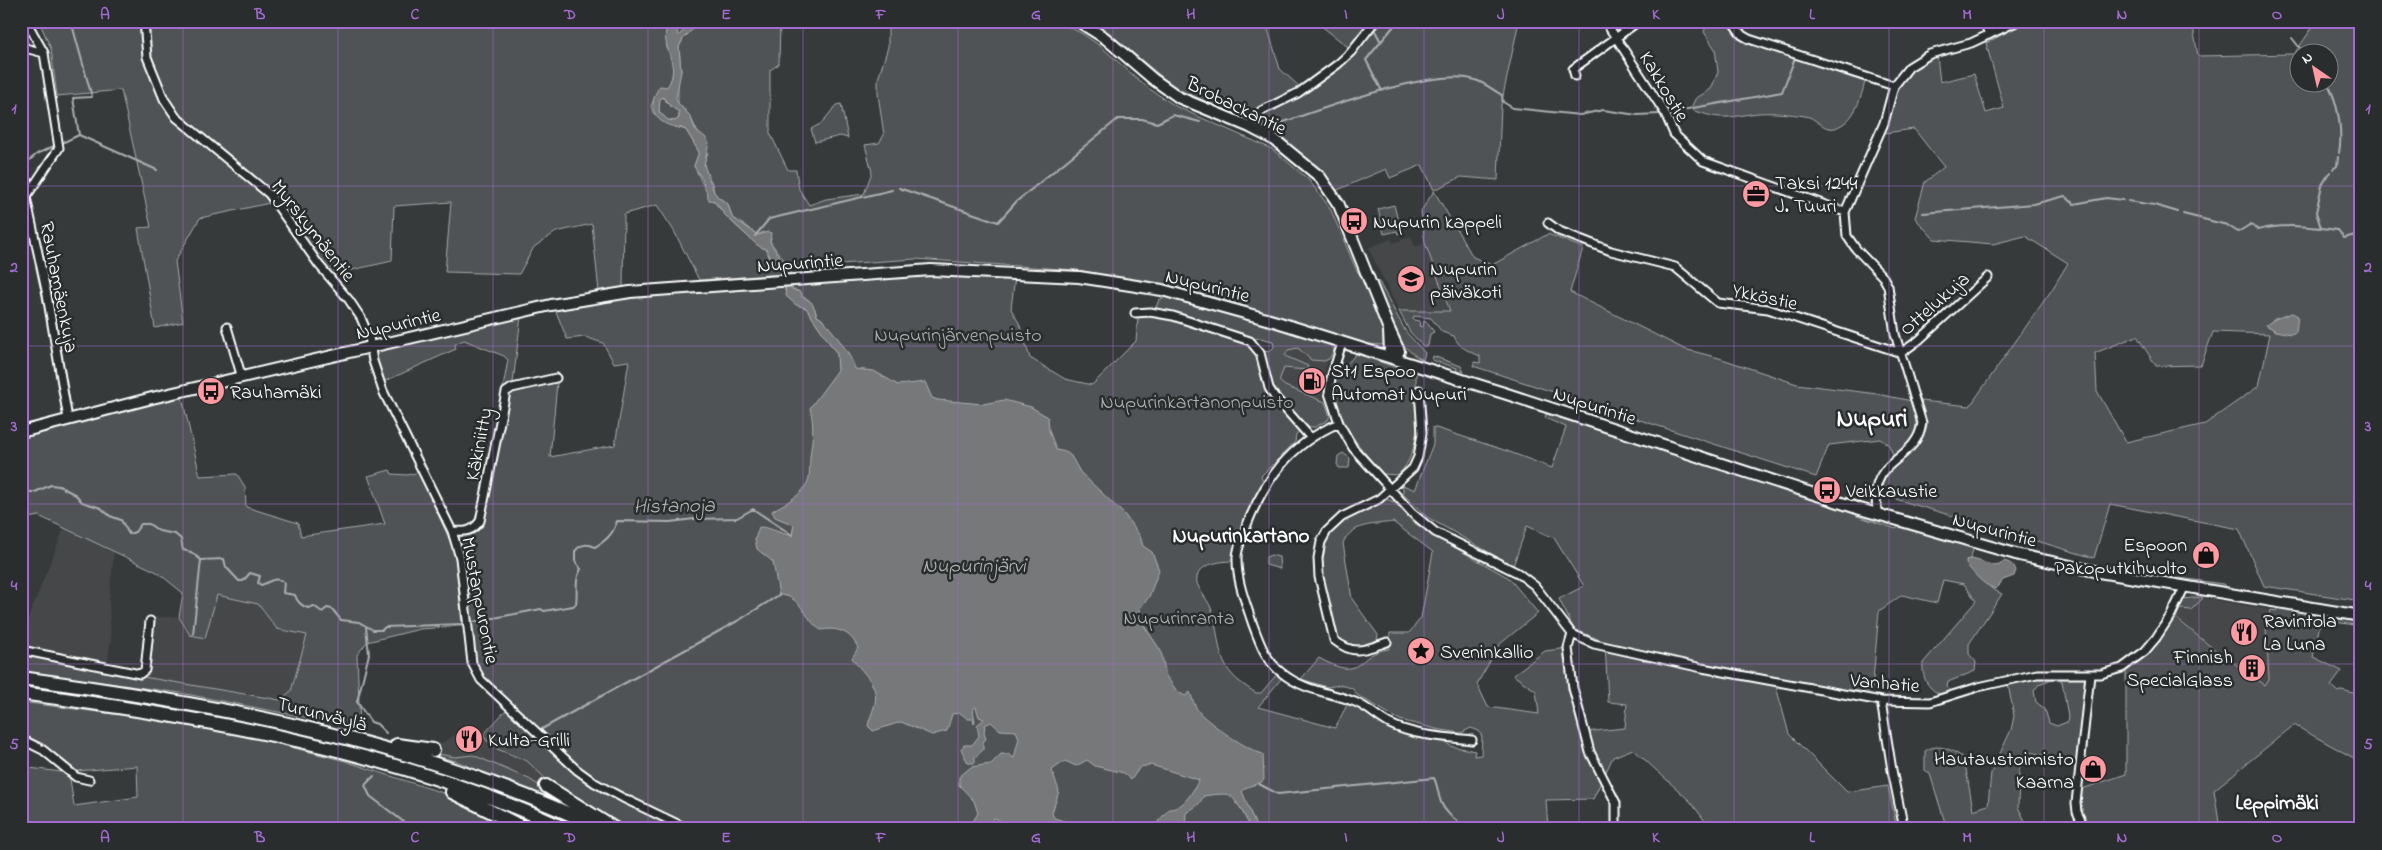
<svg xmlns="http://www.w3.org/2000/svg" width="2382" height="850" font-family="'Indie Flower',sans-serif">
	<rect width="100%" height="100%" fill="#373a3b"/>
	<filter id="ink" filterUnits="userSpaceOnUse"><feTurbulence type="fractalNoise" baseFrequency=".02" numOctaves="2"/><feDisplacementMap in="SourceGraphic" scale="10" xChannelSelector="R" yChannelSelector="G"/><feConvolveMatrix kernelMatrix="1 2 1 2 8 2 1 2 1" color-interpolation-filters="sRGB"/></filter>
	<g filter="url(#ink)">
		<path fill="#444748" d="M1411 236 1415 247 1425 243 1450 312 1399 311 1368 248 1391 239 1393 243Z
			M1298 348 1312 360 1324 361 1329 359 1322 378V392L1325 402 1285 386 1279 381 1284 368 1306 370 1307 366 1285 356 1288 349Z
			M64 528 114 552 109 602 111 640 106 671 21 653V636Z
			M217 595 258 604 277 629 307 635 291 691 280 700 147 678 155 617H179L190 635Z
			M2203 598 2271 610 2266 628 2269 679 2265 685 2210 646 2176 618 2180 609 2191 610Z
			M461 731 483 735 487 741 494 743 497 749 527 761 549 782 544 789 473 755 455 757 433 753 432 743H442Z"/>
		<path fill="#505354" stroke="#a8a9aa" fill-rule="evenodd" d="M39 21H694L680 35 678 36 677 34 666 46C673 58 676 75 667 88L658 90 651 106 653 113 675 127 686 130 699 152 694 166C698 173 700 180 704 187 713 205 749 241 767 250 769 260 773 265 782 269L784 274 699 280 674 231 657 205 624 214 623 288 599 292 592 224 556 232 534 247 519 274 445 272 451 202 394 206 392 261 330 275 282 203H270L200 218 175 261 183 322 155 328 138 228 151 227 121 90 57 96 51 49Z
			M701 21H780L779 64 770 70V133L788 170H796L799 189 809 205 826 199 864 194 872 172 865 145 879 143 884 135 878 94V79L888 47V21H1057L1083 34 1100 46 1148 88 1177 107 1272 149 1308 179 1330 208 1356 269 1372 295 1383 326V345L1368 344 1225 300 1168 286 1077 270 915 259 810 266C786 267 783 260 770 241L771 238 763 232 758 235 732 217 728 204 718 197 714 192 712 183 705 171 704 160 708 154 690 116 678 103V81L681 71 679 47 683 39Z
			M1095 21H1270L1267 26 1280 69 1300 87 1259 107 1247 119 1175 88Z
			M1315 21H1368L1348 47Z
			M1383 21H1519L1501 105 1498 180 1461 177 1434 190 1422 165 1390 178 1386 169 1335 191 1305 157 1263 128 1264 114 1300 95 1347 63Z
			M1711 21H1725L1740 40 1865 82C1860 100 1855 121 1835 128 1823 131 1816 117 1805 116 1790 114 1773 112 1759 113 1746 114 1733 118 1720 117 1712 117 1703 113 1694 111L1692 106 1695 99 1711 89 1718 72 1715 49 1704 32 1706 26Z
			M2029 21H2192L2198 56 2294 54 2317 21H2361V601L2264 586 2239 529 2110 504 2094 558 1882 495C1882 490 1882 483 1884 479 1896 458 1928 449 1926 420 1926 414 1922 407 1921 401L1970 406 2053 288 2068 263 2025 236 1993 244 1934 239 1915 218 1925 182 1944 167 1914 129 1885 133C1895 97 1898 69 1937 56L1940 82 1974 74 1986 113 2004 108 1986 43ZM2300 52H2330V82H2300ZM2213 332 2270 334 2259 386 2205 424 2126 442 2097 391 2095 353 2137 336 2156 366 2201 365Z
			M663 97 669 105 679 112V118L675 121 668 120 659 112V99Z
			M841 104 848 138 840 136 815 142 811 129 822 123 836 105Z
			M1434 191 1473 257 1492 265 1548 234 1583 248 1570 292 1684 349 1719 358 1797 384 1877 394 1912 401C1919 430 1918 438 1894 457L1889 445 1880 439 1829 445 1816 477 1473 366 1474 362 1480 363V356C1470 352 1458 347 1454 336L1442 332 1431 318 1414 316 1413 320 1420 321 1419 326 1423 327 1424 321 1428 323 1434 332 1430 334 1428 346H1423L1410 332 1399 311H1450L1425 243 1421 211Z
			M1394 205 1401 233 1398 234 1397 231 1384 234 1378 209Z
			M922 275 1015 276 1011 309 1019 323 1030 358 1065 379 1092 385 1136 341 1138 318 1142 315 1169 318 1248 342 1256 351 1269 393 1300 431 1296 434 1295 442 1262 475 1261 478 1264 482 1239 533 1234 561C1223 561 1200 563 1197 577 1194 586 1208 599 1211 608 1218 625 1217 653 1227 668 1234 679 1245 686 1256 693H1261L1277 674 1281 679 1258 707 1335 728 1348 703 1397 731 1440 740 1451 746 1475 751 1474 756 1481 755 1482 737 1479 731 1471 728 1461 733 1436 729 1400 720 1357 695 1352 688 1340 685 1327 687 1301 679 1319 658C1365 684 1354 653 1389 649L1390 633H1409L1421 618 1433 552 1393 522C1374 525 1352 523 1343 543L1352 599 1378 635 1377 641C1364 655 1341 648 1334 632 1326 593 1305 543 1347 518 1359 510 1372 506 1384 498L1394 502 1413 522 1438 538 1509 578 1538 613 1500 644 1477 684 1488 707 1539 714 1536 691 1513 675 1545 651 1568 648 1585 732 1625 728 1627 704 1608 702 1605 642 1574 629 1559 599 1584 586 1554 538 1527 526 1513 566 1427 517 1403 494V485L1415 490 1433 444V427L1507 451 1552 468 1566 427 1545 418 1546 414 1590 425 1856 513 1857 516 1896 529 1900 526 1974 547 1970 559 1966 560 1992 589 2002 594 1969 644V654L1976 662 1975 671 1948 682 1947 687 1950 690 1944 696C1928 690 1922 679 1923 663L1976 601 1964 584 1943 580 1937 603 1902 595 1879 611 1872 692 1823 688 1774 679 1789 734 1847 792 1888 786 1897 829H1711L1690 801 1633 749 1613 757 1593 799 1546 800 1548 829H1257L1243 796 1235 803 1240 806 1251 829H697L594 778 575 763 479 671 476 664 461 551 453 529H466L479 519 508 360 504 356 464 340 455 344 456 349 383 382 375 353 380 348 521 316 513 383 558 373 550 457 615 445 629 361 614 363 603 343 585 337 567 339 555 309 636 297 784 286C785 298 796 304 806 308L837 354 838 369 849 354 822 319 817 316C815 308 812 299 802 297L798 291 792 289V285ZM824 456 787 558 794 525Z
			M1376 281 1379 282 1406 332 1425 353 1423 360C1394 347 1386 310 1374 283Z
			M1168 296 1203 304 1329 343 1334 350 1329 359 1324 361 1311 360 1298 348 1288 350 1285 356 1308 366 1306 370 1284 368 1279 381 1285 386 1325 402 1330 416 1328 420 1315 427H1304L1272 387 1263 352 1270 351 1274 347 1273 341 1260 338 1252 339 1155 309 1159 300Z
			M1356 354 1416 374C1416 408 1424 449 1398 475L1383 474C1356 443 1328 414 1337 369L1344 367Z
			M1433 356 1461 366 1464 372 1456 371 1457 368 1432 360Z
			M182 397 200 476 237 474 245 487 246 507 298 523 301 536 385 524 368 476 390 470 392 474 407 475 419 472 455 552 462 626 420 629 367 642 357 655 360 728 181 693 21 671V653L84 667 280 700 291 691 307 635 277 629 258 604 217 595 205 638 190 635 179 617 183 593 157 572 39 516 21 519V437Z
			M1343 453 1350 458 1349 468H1339L1337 464 1338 456Z
			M1271 555 1279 557 1280 569 1266 565V557Z
			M2180 578 2223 584 2227 587 2225 589 2179 581Z
			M2201 597 2203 598 2191 610 2180 609 2176 618 2210 646 2265 685 2269 679 2266 627 2271 610 2276 611 2278 608 2361 620V626L2321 620 2313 657 2342 671 2331 686 2338 692 2342 690 2361 695V762L2294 725 2214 790 2220 829H2091C2081 816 2080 805 2082 789L2126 774V672C2151 653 2166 626 2182 599Z
			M2045 676H2077L2085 678 2087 681 2077 761 2028 752 2019 770 2018 807 2029 829H1947L1930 774 1925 770V751C1939 742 1952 750 1964 758L1973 810 1988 805 1991 773 2011 730 2014 716 2008 684ZM2052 679 2062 681 2068 717 2067 722 2057 726 2049 723 2045 709 2036 702 2034 691 2039 684Z
			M21 702 152 719 251 737 345 761 446 794 519 829H21V767L62 772 70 779 74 806 138 797 137 766 77 771 43 744 21 733Z
			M507 709 600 792 678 829H626L549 782 527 761 497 749 494 743 487 741 483 735Z
			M433 753 455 757 473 755 529 779 580 812 456 761 427 754Z"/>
		<path fill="#767879" stroke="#adaeaf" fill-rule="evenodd" d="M694 21H701L683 39 679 47 681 71 676 98 678 103 690 116 696 131 705 137 709 143 704 165 714 192 718 197 728 204 732 217 758 235 768 232 771 233 770 242 781 259 794 265 790 270 792 289 802 293V297C813 300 814 307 817 316 828 322 853 357 855 369L874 371 898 385 925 382 932 398 938 400 983 404 1004 400 1031 407 1048 417 1049 430 1056 450 1066 452 1071 456 1080 472 1124 514 1140 536 1143 546 1152 552 1159 570 1149 597 1140 608 1141 621 1161 651 1166 676 1177 691 1185 696 1190 692C1192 698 1195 708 1200 713 1211 725 1248 750 1263 754L1264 780C1258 786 1248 784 1242 791L1257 829H1251C1246 819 1238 800 1229 795 1226 793 1208 795 1204 796L1198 805 1186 813 1185 829H1159L1156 824 1169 809C1184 809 1192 792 1199 780L1151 765 1140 767 1131 780 1124 773 1095 766 1087 760 1076 766 1065 761 1052 770 1059 791 1052 813 1054 818 1091 829H1039L1028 823 1014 827 994 818 988 829H963L971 825 978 813 974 801 959 785V777L971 767 991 764 1001 754H1008L1014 758 1019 738 1016 731 1000 730 991 722 985 725 984 733 986 739 983 742V750L975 757V763H968L961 749 964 745H972L979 736 977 725 984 719 979 717 976 707 973 709 975 722 974 724 973 719H968L960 713 952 714 947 731 932 735 901 722 873 731 868 726C869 719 872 714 874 707 881 685 863 674 852 658L858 648C851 632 838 627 821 630 805 621 802 595 779 595L773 562 757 549 755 539 759 527C771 527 779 534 792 535L794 525 775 517 772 511C783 504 800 497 806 485 811 477 809 468 810 458 812 440 815 426 810 408L838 370 837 354 806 308 796 305 786 296 784 273 782 269H774L767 250 757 245 725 215 715 201 709 200 702 179 694 166 699 152 686 130C682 127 680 128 675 127 652 122 647 104 660 86L667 87C684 64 656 45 669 23L676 24 678 36ZM663 97 669 105 679 112V118L675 121 668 120 659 112 660 99Z
			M2292 313 2298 316 2296 332 2291 334 2276 331 2266 325 2275 319Z
			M1970 559C1982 560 1989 567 2000 565L2003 561C2009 562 2013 564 2016 570L2014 576 2003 580 1996 589C1982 585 1975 574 1966 564V560Z"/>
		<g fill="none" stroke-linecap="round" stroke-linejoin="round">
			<path stroke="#adaeaf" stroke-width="2" d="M1374 29 1381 42
				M2292 38 2303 52
				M2327 82C2338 102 2343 131 2339 153
				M1382 91 1366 60 1398 21
				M1671 112 1782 92 1795 58
				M1269 127C1312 113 1436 65 1475 80 1485 83 1493 90 1502 95L1503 102 1513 108 1580 115 1603 110 1637 115 1660 114
				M79 135 157 170
				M64 142 79 135 73 98 92 97 71 21
				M21 167 37 154 54 146
				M2333 169 2337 166 2338 157
				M899 188 998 222 1017 201 1118 119H1142L1157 123 1173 115 1200 122
				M2128 201 2154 205 2178 212
				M1923 213 2034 204 2065 196 2074 204 2106 198 2123 200
				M2183 214 2227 225 2238 232 2251 224 2258 230C2283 223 2313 227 2338 230L2344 238 2359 234 2361 236
				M2321 228 2316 212 2322 185 2330 172
				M755 236 769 219 892 190
				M21 492H35L51 485 59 486 76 495 82 502 101 508 110 516 121 520 129 534 135 532 141 524H149L159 531 175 534 181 539 183 550 191 552 201 560 224 559 226 567 239 581H243L250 573 260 576 258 583 261 585C270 582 275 576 284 582L283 593 295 595C297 602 302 606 308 608L314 606 322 612 327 608 332 609 341 620 359 622 373 630H382L385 627 462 624
				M473 622 541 609 544 611 573 606 576 604C578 590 574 581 581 569L575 561V551C580 545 587 543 595 547 605 541 613 535 617 521L670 522 694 519 737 518 753 509 792 535
				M366 627 369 654 357 702 371 722 377 724 386 733
				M193 634 201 560
				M540 730 741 619 779 595
				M374 776 365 785 370 796 409 826 410 829
				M1259 784 1278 794 1434 778C1438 786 1438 795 1441 802 1445 814 1458 821 1467 829"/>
			<g stroke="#fff" stroke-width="11">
				<path id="street" d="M144 21 147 57 164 99 176 117 269 194 319 265 349 300 361 318 369 337 373 361 383 391 452 531 460 558 472 663 481 680 577 770 595 783 623 798 688 829
					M1605 21 1665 113 1674 134 1703 161 1845 212
					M1732 21 1742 35 1749 39 1894 86
					M1984 21 1989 35
					M21 31 29 26 44 53 59 148 26 197 47 295 68 419
					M21 41 25 48 44 53
					M1575 76 1573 69 1639 21
					M1250 127 1261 111 1298 93 1338 64 1351 52 1375 21
					M1548 223 1559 231 1611 251 1675 267 1718 303 1768 309 1901 353 1919 340 1988 277
					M1135 313 1150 312 1173 316 1250 341 1260 353 1269 388 1274 396 1310 437
					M227 327 242 378
					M1342 343 1331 378 1329 393 1339 423 1353 448 1412 513 1435 532 1518 573 1535 586 1572 634 1568 648 1573 688 1590 752 1616 803V829
					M1339 423C1290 444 1265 479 1246 527 1243 537 1236 549 1237 560 1237 581 1245 601 1252 622 1259 641 1265 660 1282 673 1304 691 1330 692 1355 702 1368 707 1378 718 1390 724 1414 736 1446 737 1472 740
					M1877 513C1877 504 1874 491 1878 482 1887 457 1917 455 1922 423L1895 334 1888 286 1883 277 1856 249 1847 236 1845 212 1884 123 1894 86 1909 67 1930 54 1971 43 2018 21
					M452 531C465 532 472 532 480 521L506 392 512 388 556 378
					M1572 634 1594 644 1702 668 1881 701 1930 702 1978 687 2037 674H2101L2122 668 2145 651 2156 638 2171 615 2185 586
					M1387 642C1364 650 1354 656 1334 640L1319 577 1318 558 1321 542 1327 531 1342 517 1379 499 1413 468 1418 457 1422 433 1419 390
					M21 650 140 674 145 670 150 621
					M1881 701 1892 770 1904 829
					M21 739 43 750 76 777 89 780
					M2085 829 2077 812 2076 803 2090 675"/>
			</g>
			<g stroke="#fff" stroke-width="14">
				<path id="secondary" d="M1078 21 1105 38 1153 79 1180 98 1250 127 1275 140 1320 177 1339 205 1388 327 1399 351 1395 359
					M1389 331 1390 350 1395 359
					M21 432 152 398 551 305 630 292 931 270 1079 277 1162 290 1277 322 1507 394 1860 509 2019 555 2099 572 2361 616"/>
			</g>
			<g stroke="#fff" stroke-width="16">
				<path id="highway" d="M21 678C223 705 417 742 603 829
					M21 693C207 718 394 750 566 829
					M397 745 433 750
					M546 786 615 829
					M452 792 526 829"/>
			</g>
			<use href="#street" stroke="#2a2d2e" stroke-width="7"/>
			<use href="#secondary" stroke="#2a2d2e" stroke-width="10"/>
			<use href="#highway" stroke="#2a2d2e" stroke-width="12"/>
		</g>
	</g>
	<path fill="none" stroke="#a36bd2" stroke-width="1" stroke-opacity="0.55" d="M183 21V829M338 21V829M493 21V829M648 21V829M803 21V829M958 21V829M1113 21V829M1269 21V829M1424 21V829M1579 21V829M1734 21V829M1889 21V829M2044 21V829M2199 21V829M21 186H2361M21 346H2361M21 504H2361M21 664H2361"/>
	<defs>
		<g id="office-disc" transform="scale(1.4375)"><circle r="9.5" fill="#ff9aa2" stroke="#2a2d2e"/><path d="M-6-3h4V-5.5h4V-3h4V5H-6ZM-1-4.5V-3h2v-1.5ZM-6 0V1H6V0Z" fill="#111"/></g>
		<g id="bus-disc" transform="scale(1.4375)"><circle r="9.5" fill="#ff9aa2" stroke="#2a2d2e"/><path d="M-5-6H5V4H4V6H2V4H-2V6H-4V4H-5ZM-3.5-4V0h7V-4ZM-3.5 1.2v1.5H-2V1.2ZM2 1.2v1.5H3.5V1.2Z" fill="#111"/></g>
		<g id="school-disc" transform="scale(1.4375)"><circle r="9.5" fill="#ff9aa2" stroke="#2a2d2e"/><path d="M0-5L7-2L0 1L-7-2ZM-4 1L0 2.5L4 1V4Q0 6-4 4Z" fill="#111"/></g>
		<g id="fuel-disc" transform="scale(1.4375)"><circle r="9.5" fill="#ff9aa2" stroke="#2a2d2e"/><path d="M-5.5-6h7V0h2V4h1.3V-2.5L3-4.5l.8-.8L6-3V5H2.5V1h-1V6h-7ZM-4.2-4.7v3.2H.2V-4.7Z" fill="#111"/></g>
		<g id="shop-disc" transform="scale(1.4375)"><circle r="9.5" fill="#ff9aa2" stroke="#2a2d2e"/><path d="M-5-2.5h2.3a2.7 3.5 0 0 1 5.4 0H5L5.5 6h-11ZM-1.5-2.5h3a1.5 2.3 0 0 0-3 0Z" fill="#111"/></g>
		<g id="restaurant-disc" transform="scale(1.4375)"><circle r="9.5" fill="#ff9aa2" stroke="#2a2d2e"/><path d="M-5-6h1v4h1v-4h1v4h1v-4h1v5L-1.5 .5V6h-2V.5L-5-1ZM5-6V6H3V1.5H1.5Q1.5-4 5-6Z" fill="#111"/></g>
		<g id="sight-disc" transform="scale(1.4375)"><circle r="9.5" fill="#ff9aa2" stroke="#2a2d2e"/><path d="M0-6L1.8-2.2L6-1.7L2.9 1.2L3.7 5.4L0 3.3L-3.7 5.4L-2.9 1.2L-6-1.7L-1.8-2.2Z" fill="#111"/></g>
		<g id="building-disc" transform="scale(1.4375)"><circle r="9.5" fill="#ff9aa2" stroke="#2a2d2e"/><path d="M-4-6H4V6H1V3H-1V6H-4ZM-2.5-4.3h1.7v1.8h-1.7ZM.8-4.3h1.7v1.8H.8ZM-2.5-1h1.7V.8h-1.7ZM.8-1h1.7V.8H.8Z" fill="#111"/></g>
	</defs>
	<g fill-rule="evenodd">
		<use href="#office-disc" x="1756" y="194"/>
		<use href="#bus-disc" x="1354" y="221"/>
		<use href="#school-disc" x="1411" y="279"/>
		<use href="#fuel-disc" x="1312" y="381"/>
		<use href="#bus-disc" x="211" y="391"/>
		<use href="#bus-disc" x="1827" y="490"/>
		<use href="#shop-disc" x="2206" y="555"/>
		<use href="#restaurant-disc" x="2244" y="632"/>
		<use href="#sight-disc" x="1421" y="651"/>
		<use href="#building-disc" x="2252" y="668"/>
		<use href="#restaurant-disc" x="469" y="739"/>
		<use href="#shop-disc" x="2093" y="769"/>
	</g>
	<g text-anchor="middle" stroke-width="5" stroke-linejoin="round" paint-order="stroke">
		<g font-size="20" fill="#fff" stroke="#2a2d2e">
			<text transform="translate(1665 86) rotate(59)" y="7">Kakkostie</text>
			<text transform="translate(1237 105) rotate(26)" y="7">Brobackantie</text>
			<text transform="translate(314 230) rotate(52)" y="7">Myrskymäentie</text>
			<text transform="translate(800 262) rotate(-4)" y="7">Nupurintie</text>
			<text transform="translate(1208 285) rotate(14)" y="7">Nupurintie</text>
			<text transform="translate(60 287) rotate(79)" y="7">Rauhamäenkuja</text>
			<text transform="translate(1765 296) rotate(12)" y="7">Ykköstie</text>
			<text transform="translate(1934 303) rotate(-41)" y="7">Ottelukuja</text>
			<text transform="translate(398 323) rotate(-13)" y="7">Nupurintie</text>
			<text transform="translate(1595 405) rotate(18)" y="7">Nupurintie</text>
			<text transform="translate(478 444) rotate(-79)" y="7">Käkiniitty</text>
			<text transform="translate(1995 529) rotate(15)" y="7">Nupurintie</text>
			<text transform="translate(481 600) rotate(79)" y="7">Mustanpurontie</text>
			<text transform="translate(1885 682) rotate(5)" y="7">Vanhatie</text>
			<text transform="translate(322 713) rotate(14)" y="7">Turunväylä</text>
		</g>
		<g font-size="20" fill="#fff" stroke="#2a2d2e" text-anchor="start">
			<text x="1775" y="189">Taksi 1244<tspan x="1775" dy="23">J. Tuuri</tspan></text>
			<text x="1373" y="228">Nupurin kappeli</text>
			<text x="1430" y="275">Nupurin<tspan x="1430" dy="23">päiväkoti</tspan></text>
			<text x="1331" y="377">St1 Espoo<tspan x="1331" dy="23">Automat Nupuri</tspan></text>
			<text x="230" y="398">Rauhamäki</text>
			<text x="1846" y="497">Veikkaustie</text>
			<text x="2187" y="551" text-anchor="end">Espoon<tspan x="2187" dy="23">Pakoputkihuolto</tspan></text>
			<text x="2263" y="627">Ravintola<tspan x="2263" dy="23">La Luna</tspan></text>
			<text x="1440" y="658">Sveninkallio</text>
			<text x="2233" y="663" text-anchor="end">Finnish<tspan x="2233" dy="23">SpecialGlass</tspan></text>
			<text x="488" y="746">Kulta-Grilli</text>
			<text x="2074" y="765" text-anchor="end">Hautaustoimisto<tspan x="2074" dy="23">Kaarna</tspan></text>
		</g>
		<g font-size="20" fill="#b0b2b2" stroke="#2a2d2e">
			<text x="958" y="341">Nupurinjärvenpuisto</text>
			<text x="1197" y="408">Nupurinkartanonpuisto</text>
			<text x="1179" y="624">Nupurinranta</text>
		</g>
		<g font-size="21" font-style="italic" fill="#b4b5b5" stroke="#2a2d2e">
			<text transform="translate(674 505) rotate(-1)" y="7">Histanoja</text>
			<text x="974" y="572">Nupurinjärvi</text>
		</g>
		<g font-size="21" font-weight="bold" fill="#fff" stroke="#2a2d2e">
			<text x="1241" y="542">Nupurinkartano</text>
			<text x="2277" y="809">Leppimäki</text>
		</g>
		<g font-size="25" font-weight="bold" fill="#fff" stroke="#2a2d2e">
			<text x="1872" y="426">Nupuri</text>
		</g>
	</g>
	<rect width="2382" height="850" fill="none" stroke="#2a2d2e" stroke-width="55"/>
	<g transform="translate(2314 68) rotate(326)"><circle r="24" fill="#2a2d2e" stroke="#7f8182"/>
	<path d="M0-4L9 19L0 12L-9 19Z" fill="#ff9aa2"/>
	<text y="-8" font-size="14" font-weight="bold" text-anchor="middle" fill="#ffffff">N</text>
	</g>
	<rect x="28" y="28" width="2326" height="794" fill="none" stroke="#a36bd2" stroke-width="2"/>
	<g font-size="16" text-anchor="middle" font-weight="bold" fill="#a36bd2">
		<text x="105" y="19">A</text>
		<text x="260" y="19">B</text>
		<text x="415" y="19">C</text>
		<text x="570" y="19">D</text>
		<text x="726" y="19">E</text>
		<text x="881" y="19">F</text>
		<text x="1036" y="19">G</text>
		<text x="1191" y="19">H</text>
		<text x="1346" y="19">I</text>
		<text x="1501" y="19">J</text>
		<text x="1656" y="19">K</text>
		<text x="1812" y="19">L</text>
		<text x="1967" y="19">M</text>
		<text x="2122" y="19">N</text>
		<text x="2277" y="19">O</text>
		<text x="14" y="113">1</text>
		<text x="2368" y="113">1</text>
		<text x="14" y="272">2</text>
		<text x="2368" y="272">2</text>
		<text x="14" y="431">3</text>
		<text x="2368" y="431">3</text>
		<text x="14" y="590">4</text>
		<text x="2368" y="590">4</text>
		<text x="14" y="749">5</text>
		<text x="2368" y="749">5</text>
		<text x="105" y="842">A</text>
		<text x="260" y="842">B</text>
		<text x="415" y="842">C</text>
		<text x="570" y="842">D</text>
		<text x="726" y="842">E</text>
		<text x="881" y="842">F</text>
		<text x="1036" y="842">G</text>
		<text x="1191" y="842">H</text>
		<text x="1346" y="842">I</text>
		<text x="1501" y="842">J</text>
		<text x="1656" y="842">K</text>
		<text x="1812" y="842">L</text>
		<text x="1967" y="842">M</text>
		<text x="2122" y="842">N</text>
		<text x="2277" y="842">O</text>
	</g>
</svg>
